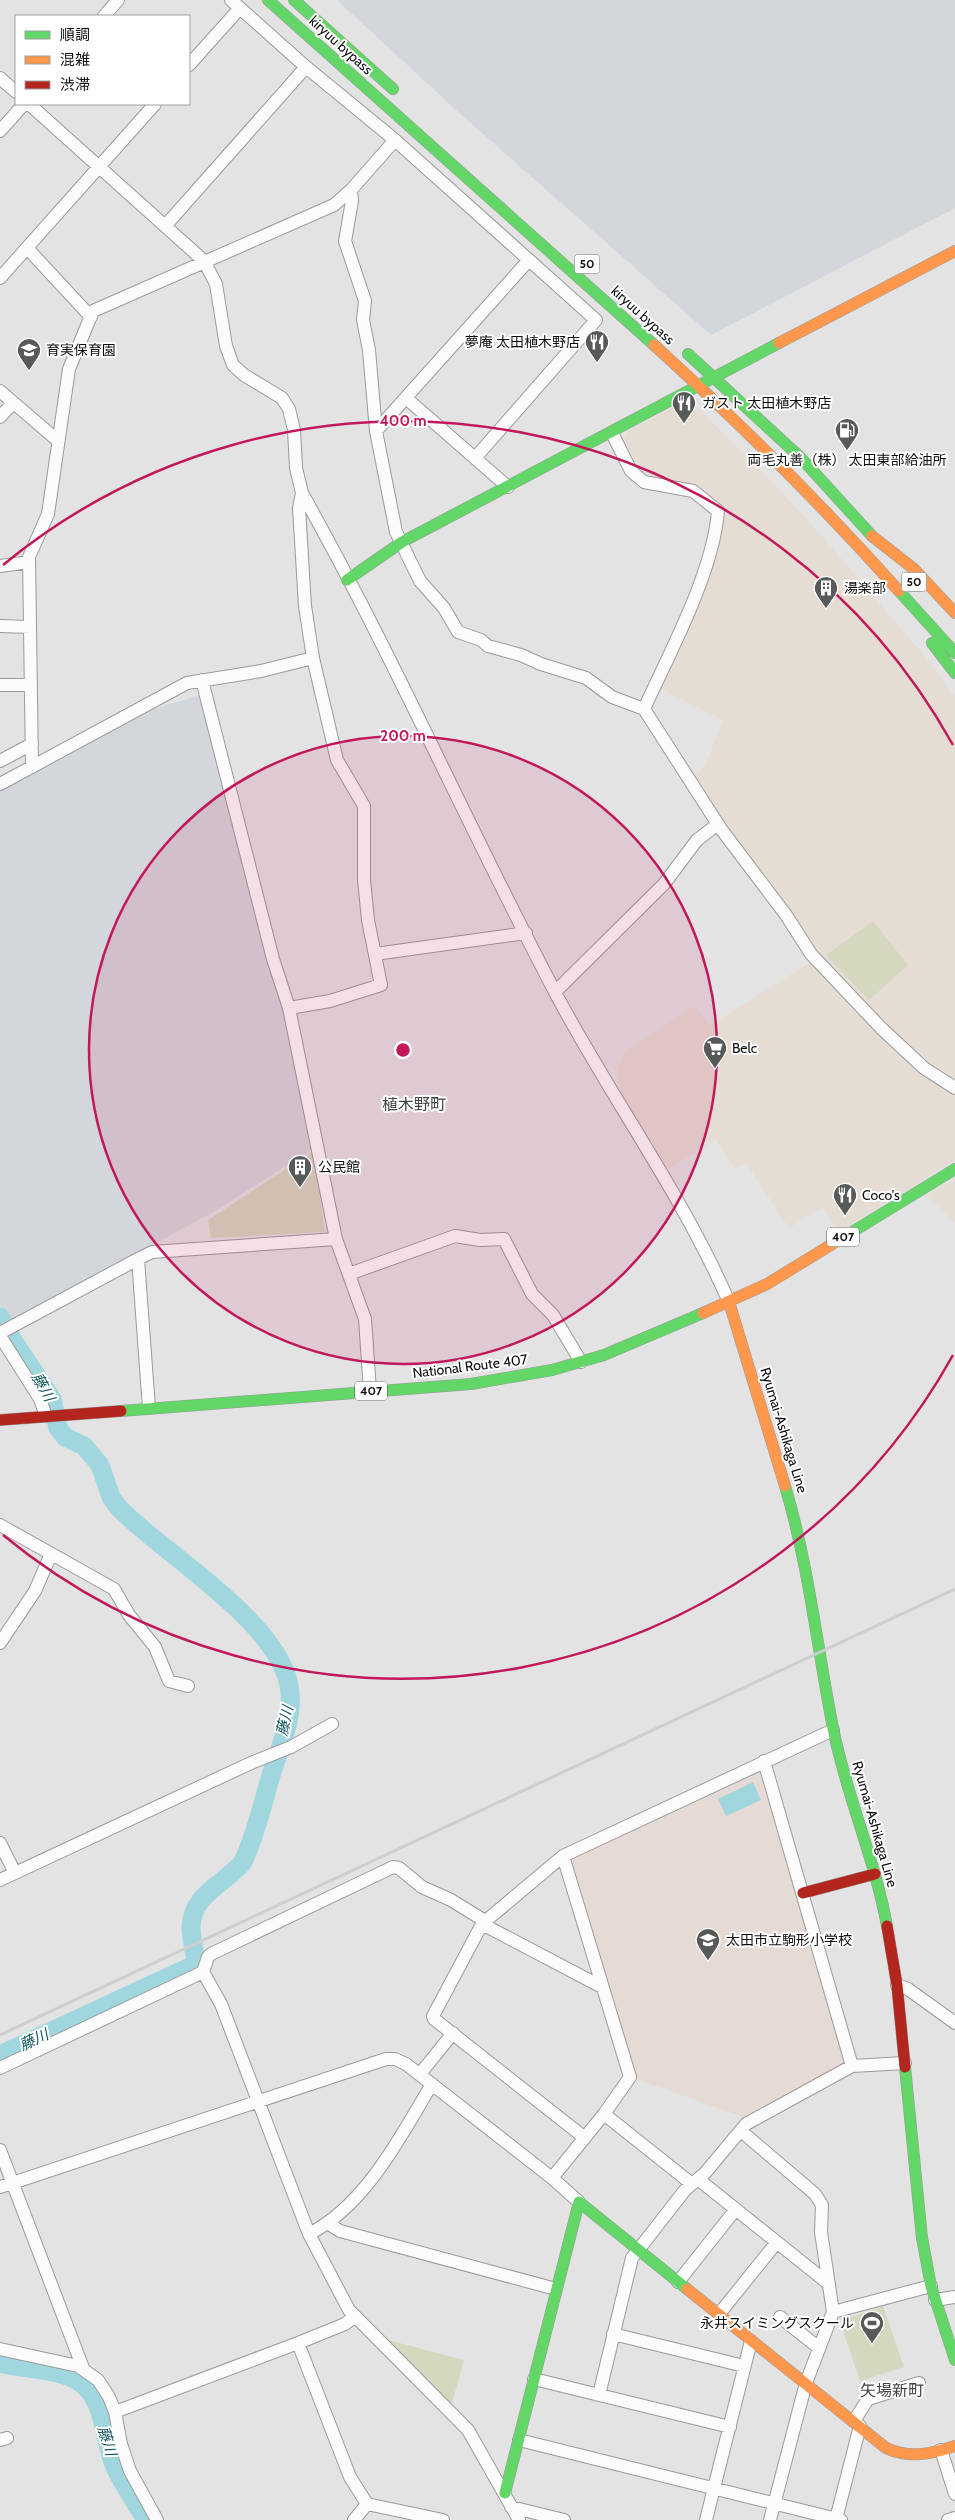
<svg xmlns="http://www.w3.org/2000/svg" width="955" height="2520" font-family="Cabin,'Noto Sans JP',sans-serif">
	<rect width="100%" height="100%" fill="#e3e3e4"/>
	<path fill="#e5dcd3" d="M689 399 789 500 828 543 926 658 955 696V1079L907 1044 823 960 797 918 712 807 695 778 707 761 723 720 658 687 715 551 727 512 698 485 655 478 642 471 624 440 627 432Z
		M811 962 923 1074 940 1087 955 1095V1160L839 1232 822 1207 789 1228 746 1163 735 1170 716 1139 665 1171 623 1102 617 1069 624 1053 695 1006 709 1026Z
		M955 1179V1222L926 1196Z"/>
	<path fill="#d3d6da" d="M337 0H955V208L711 335 457 111Z
		M200 695 285 1009 313 1149 215 1211 10 1322 0 1305V789L147 711Z"/>
	<path fill="#e6dbd4" d="M758 1770 762 1771 845 2057 844 2066 746 2118 633 2078 569 1864 571 1857Z"/>
	<path fill="#d5d7be" d="M873 921 908 965 869 1000 826 955Z
		M313 1151 325 1232 211 1238 208 1220Z
		M883 2306 904 2367 860 2381 840 2321Z
		M384 2339 464 2360 451 2406Z"/>
	<path fill="#a0d7df" d="M753 1782 761 1800 726 1816 718 1799Z"/>
	<g fill="none" stroke-linecap="round" stroke-linejoin="round">
		<path stroke="#a0d7df" stroke-width="19" d="M0 1317 8 1333 52 1399 58 1428 65 1437 84 1446 100 1465 111 1497 118 1507C164 1555 284 1624 290 1692 293 1719 280 1747 272 1772 263 1802 256 1834 243 1862 225 1884 193 1893 191 1926 191 1939 195 1952 196 1964L0 2055
			M0 2363C24 2370 56 2368 78 2381 106 2398 103 2440 115 2467 123 2485 136 2503 146 2520"/>
		<g stroke="#9a9a9b" stroke-width="14">
			<path id="street" d="M231 0 306 67 395 140 596 320 475 458
				M104 16 118 0
				M189 65 240 8
				M0 78 16 92
				M29 104 204 261 216 284 226 346 233 365 244 375 282 398 289 409 294 430 296 468 302 493C394 657 469 829 556 994 611 1098 682 1194 729 1302
				M0 131 24 104
				M351 190 352 201 345 241 365 301 363 320 369 350 376 431 396 532 420 581 444 608 458 632 481 640 488 646 521 655 541 664 586 678 612 697 644 709 721 829 786 915 811 954 881 1028 924 1068 955 1088
				M166 225 306 67
				M27 248 91 317
				M0 278 155 104
				M0 391 57 440
				M406 398 508 487
				M0 417 13 403
				M376 431 528 261
				M612 433 631 471 644 482 693 491 718 511C713 573 670 652 644 709
				M0 566 29 562
				M0 626 30 627
				M202 680 273 959 289 1008 336 1239 365 1319 370 1391
				M0 685H31
				M0 761 32 744
				M32 767 29 557 48 514 69 369 93 311 334 205 351 190 395 140
				M0 784 187 683 261 671 313 658
				M375 954 526 933
				M555 992 664 884 697 840 718 824
				M289 1008 330 1001 381 985 368 920 364 880V806L337 760 313 658 305 606 299 508 302 493
				M349 1274 455 1236 480 1240 504 1239 532 1294 553 1315 581 1362
				M0 1333 138 1259
				M0 1336 40 1399 46 1416
				M149 1408 138 1259 152 1252 336 1239
				M0 1525 114 1589 129 1615 155 1647 169 1681 188 1686
				M0 1643 35 1591 51 1554
				M764 1761 852 2066
				M0 1843 15 1873
				M0 1880 251 1763 291 1747 332 1724
				M485 1921 451 1900 422 1887 399 1868 393 1867 211 1954 208 1957 203 1972 221 2004 309 2234 349 2310 468 2430 519 2520
				M482 1924 602 1987
				M897 1985 908 1989 955 2023
				M0 2068 203 1972
				M420 2074 453 2033
				M604 2114 692 2184
				M741 2131 815 2194 822 2205 821 2232 833 2312 806 2383 770 2520
				M585 2138 434 2019 433 2016 482 1924 563 1856 833 1730
				M0 2150 83 2368
				M552 2178 604 2114 630 2077 563 1856
				M698 2179 829 2284
				M0 2187 386 2059H395L406 2064 552 2178 579 2202
				M329 2224 340 2231 556 2289
				M309 2234C366 2205 400 2137 432 2084
				M678 2282 736 2209
				M935 2300 955 2297
				M833 2312 931 2286
				M719 2314 777 2242
				M780 2317 819 2348
				M613 2334 744 2366
				M298 2343 350 2477 367 2504 443 2520
				M0 2349 78 2366 98 2380 109 2397 115 2412 121 2444 130 2471 157 2520
				M534 2379 730 2427
				M599 2395 632 2258 685 2190 705 2173 746 2124 852 2066 905 2063
				M115 2412 298 2343 345 2324 354 2317
				M854 2421 868 2399 919 2383
				M0 2440 7 2438
				M519 2440 841 2520
				M941 2450 955 2494
				M511 2507 564 2520
				M836 2519 860 2426
				M354 2520 367 2504
				M706 2520 751 2341
				M948 2520 955 2518"/>
		</g>
		<g stroke="#9a9a9b" stroke-width="12">
			<path id="fast" d="M268 0 654 345
				M294 0 393 89
				M688 354 801 458 873 537
				M347 580 402 542 779 343
				M899 591 955 653
				M932 643 955 673
				M839 1240 955 1169
				M121 1411 471 1384 552 1370 604 1355 703 1313
				M785 1486C809 1566 817 1647 833 1728 846 1795 875 1859 887 1926
				M905 2067 922 2238 931 2286 955 2360
				M505 2493 579 2202 687 2289"/>
		</g>
		<g stroke="#9a9a9b" stroke-width="12">
			<path id="slow" d="M779 343 955 251
				M654 345C740 423 822 505 899 591
				M872 536 914 569 955 613
				M729 1302 785 1486
				M703 1313 767 1284 839 1240
				M687 2289 886 2448C910 2459 931 2454 955 2446"/>
		</g>
		<g stroke="#9a9a9b" stroke-width="12">
			<path id="jam" d="M0 1420 121 1411
				M803 1893 875 1874
				M887 1926 897 1985 905 2067"/>
		</g>
		<use href="#street" stroke="#fbfbfb" stroke-width="12"/>
		<use href="#fast" stroke="#63d668" stroke-width="11"/>
		<use href="#slow" stroke="#ff974d" stroke-width="11"/>
		<use href="#jam" stroke="#b3261e" stroke-width="11"/>
		<path stroke="#cdcece" stroke-width="3" d="M0 2035 955 1589"/>
	</g>
	<circle cx="403" cy="1050" r="314" fill="#c2185b" fill-opacity=".12"/>
	<g fill="none" stroke="#c2185b" stroke-width="2.5">
		<circle cx="403" cy="1050" r="314"/>
		<path d="M953 1355A629 629 0 0 1 3 1535M3 565A629 629 0 0 1 953 745"/>
	</g>
	<defs>
		<g id="restaurant-pin" transform="scale(1.25)"><path d="M0 17L-7.5 6A9.5 9.5 0 1 1 7.5 6Z" fill="#585959" stroke="#fff"/><path d="M-5-6h1v4h1v-4h1v4h1v-4h1v5L-1.5 .5V6h-2V.5L-5-1ZM5-6V6H3V1.5H1.5Q1.5-4 5-6Z" fill="#fff"/></g>
		<g id="school-pin" transform="scale(1.25)"><path d="M0 17L-7.5 6A9.5 9.5 0 1 1 7.5 6Z" fill="#585959" stroke="#fff"/><path d="M0-5L7-2L0 1L-7-2ZM-4 1L0 2.5L4 1V4Q0 6-4 4Z" fill="#fff"/></g>
		<g id="fuel-pin" transform="scale(1.25)"><path d="M0 17L-7.5 6A9.5 9.5 0 1 1 7.5 6Z" fill="#585959" stroke="#fff"/><path d="M-5.5-6h7V0h2V4h1.3V-2.5L3-4.5l.8-.8L6-3V5H2.5V1h-1V6h-7ZM-4.2-4.7v3.2H.2V-4.7Z" fill="#fff"/></g>
		<g id="building-pin" transform="scale(1.25)"><path d="M0 17L-7.5 6A9.5 9.5 0 1 1 7.5 6Z" fill="#585959" stroke="#fff"/><path d="M-4-6H4V6H1V3H-1V6H-4ZM-2.5-4.3h1.7v1.8h-1.7ZM.8-4.3h1.7v1.8H.8ZM-2.5-1h1.7V.8h-1.7ZM.8-1h1.7V.8H.8Z" fill="#fff"/></g>
		<g id="supermarket-pin" transform="scale(1.25)"><path d="M0 17L-7.5 6A9.5 9.5 0 1 1 7.5 6Z" fill="#585959" stroke="#fff"/><path d="M-6-5.5h2.5l.6 2H6L4.5 2H-2.5L-4.4-4H-6ZM-1.5 3.2a1.3 1.3 0 1 0 .1 0ZM3 3.2a1.3 1.3 0 1 0 .1 0Z" fill="#fff"/></g>
		<g id="stadium-pin" transform="scale(1.25)"><path d="M0 17L-7.5 6A9.5 9.5 0 1 1 7.5 6Z" fill="#585959" stroke="#fff"/><path d="M0-5a6.5 5 0 1 0 0 10a6.5 5 0 1 0 0-10ZM-3.5-1.8h7v3.6h-7Z" fill="#fff"/></g>
	</defs>
	<g fill-rule="evenodd">
		<use href="#restaurant-pin" x="597" y="342"/>
		<use href="#school-pin" x="29" y="350"/>
		<use href="#restaurant-pin" x="684" y="403"/>
		<use href="#fuel-pin" x="847" y="430"/>
		<use href="#building-pin" x="826" y="588"/>
		<use href="#supermarket-pin" x="715" y="1048"/>
		<use href="#building-pin" x="300" y="1167"/>
		<use href="#restaurant-pin" x="845" y="1195"/>
		<use href="#school-pin" x="708" y="1940"/>
		<use href="#stadium-pin" x="872" y="2323"/>
	</g>
	<g text-anchor="middle" stroke-width="4" stroke-linejoin="round" paint-order="stroke">
		<g fill="#fff" stroke="#565656" stroke-width="1">
			<rect x="574.5" y="254.5" width="25" height="19" rx="4"/>
			<rect x="901.5" y="572.5" width="25" height="19" rx="4"/>
			<rect x="827" y="1227.5" width="32" height="19" rx="4"/>
			<rect x="355" y="1381.5" width="32" height="19" rx="4"/>
		</g>
		<g font-size="12" font-weight="bold" fill="#0d0e0e">
			<text x="587" y="268">50</text>
			<text x="914" y="586">50</text>
			<text x="843" y="1241">407</text>
			<text x="371" y="1395">407</text>
		</g>
		<g font-size="14" fill="#0d0e0e" stroke="#fff">
			<text transform="translate(341 45) rotate(42)" y="5">kiryuu bypass</text>
			<text transform="translate(643 315) rotate(42)" y="5">kiryuu bypass</text>
			<text transform="translate(470 1366) rotate(-7)" y="5">National Route 407</text>
			<text transform="translate(784 1430) rotate(73)" y="5">Ryumai-Ashikaga Line</text>
			<text transform="translate(875 1824) rotate(74)" y="5">Ryumai-Ashikaga Line</text>
		</g>
		<g font-size="14" fill="#0d0e0e" stroke="#fff" text-anchor="start">
			<text x="580" y="347" text-anchor="end">夢庵 太田植木野店</text>
			<text x="46" y="355">育実保育園</text>
			<text x="702" y="408">ガスト 太田植木野店</text>
			<text x="847" y="465" text-anchor="middle">両毛丸善（株） 太田東部給油所</text>
			<text x="844" y="593">湯楽部</text>
			<text x="732" y="1053">Belc</text>
			<text x="318" y="1172">公民館</text>
			<text x="862" y="1200">Coco's</text>
			<text x="726" y="1945">太田市立駒形小学校</text>
			<text x="854" y="2328" text-anchor="end">永井スイミングスクール</text>
		</g>
		<g font-size="15" font-style="italic" fill="#0b525a" stroke="#fff">
			<text transform="translate(43 1387) rotate(61)" y="5">藤川</text>
			<text transform="translate(285 1721) rotate(-77)" y="5">藤川</text>
			<text transform="translate(34 2040) rotate(-25)" y="5">藤川</text>
			<text transform="translate(107 2441) rotate(73)" y="5">藤川</text>
		</g>
		<g font-size="16" fill="#424344" stroke="#fff">
			<text x="414" y="1110">植木野町</text>
			<text x="892" y="2396">矢場新町</text>
		</g>
	</g>
	<circle cx="403" cy="1050" r="8" fill="#c2185b" stroke="#fff" stroke-width="2.5"/>
	<g font-size="15" text-anchor="middle" font-weight="bold" fill="#c2185b" stroke="#fff" stroke-width="4" stroke-linejoin="round" paint-order="stroke">
		<text x="403" y="426">400 m</text>
		<text x="403" y="741">200 m</text>
	</g>
	<rect x="15" y="15" width="175" height="90" fill="#ffffff" stroke="#9e9f9f"/>
	<rect x="25" y="31" width="25" height="8" fill="#63d668" stroke="#9e9f9f"/>
	<text x="60" y="40" font-size="15" fill="#0d0e0e">順調</text>
	<rect x="25" y="56" width="25" height="8" fill="#ff974d" stroke="#9e9f9f"/>
	<text x="60" y="65" font-size="15" fill="#0d0e0e">混雑</text>
	<rect x="25" y="81" width="25" height="8" fill="#b3261e" stroke="#9e9f9f"/>
	<text x="60" y="90" font-size="15" fill="#0d0e0e">渋滞</text>
</svg>
